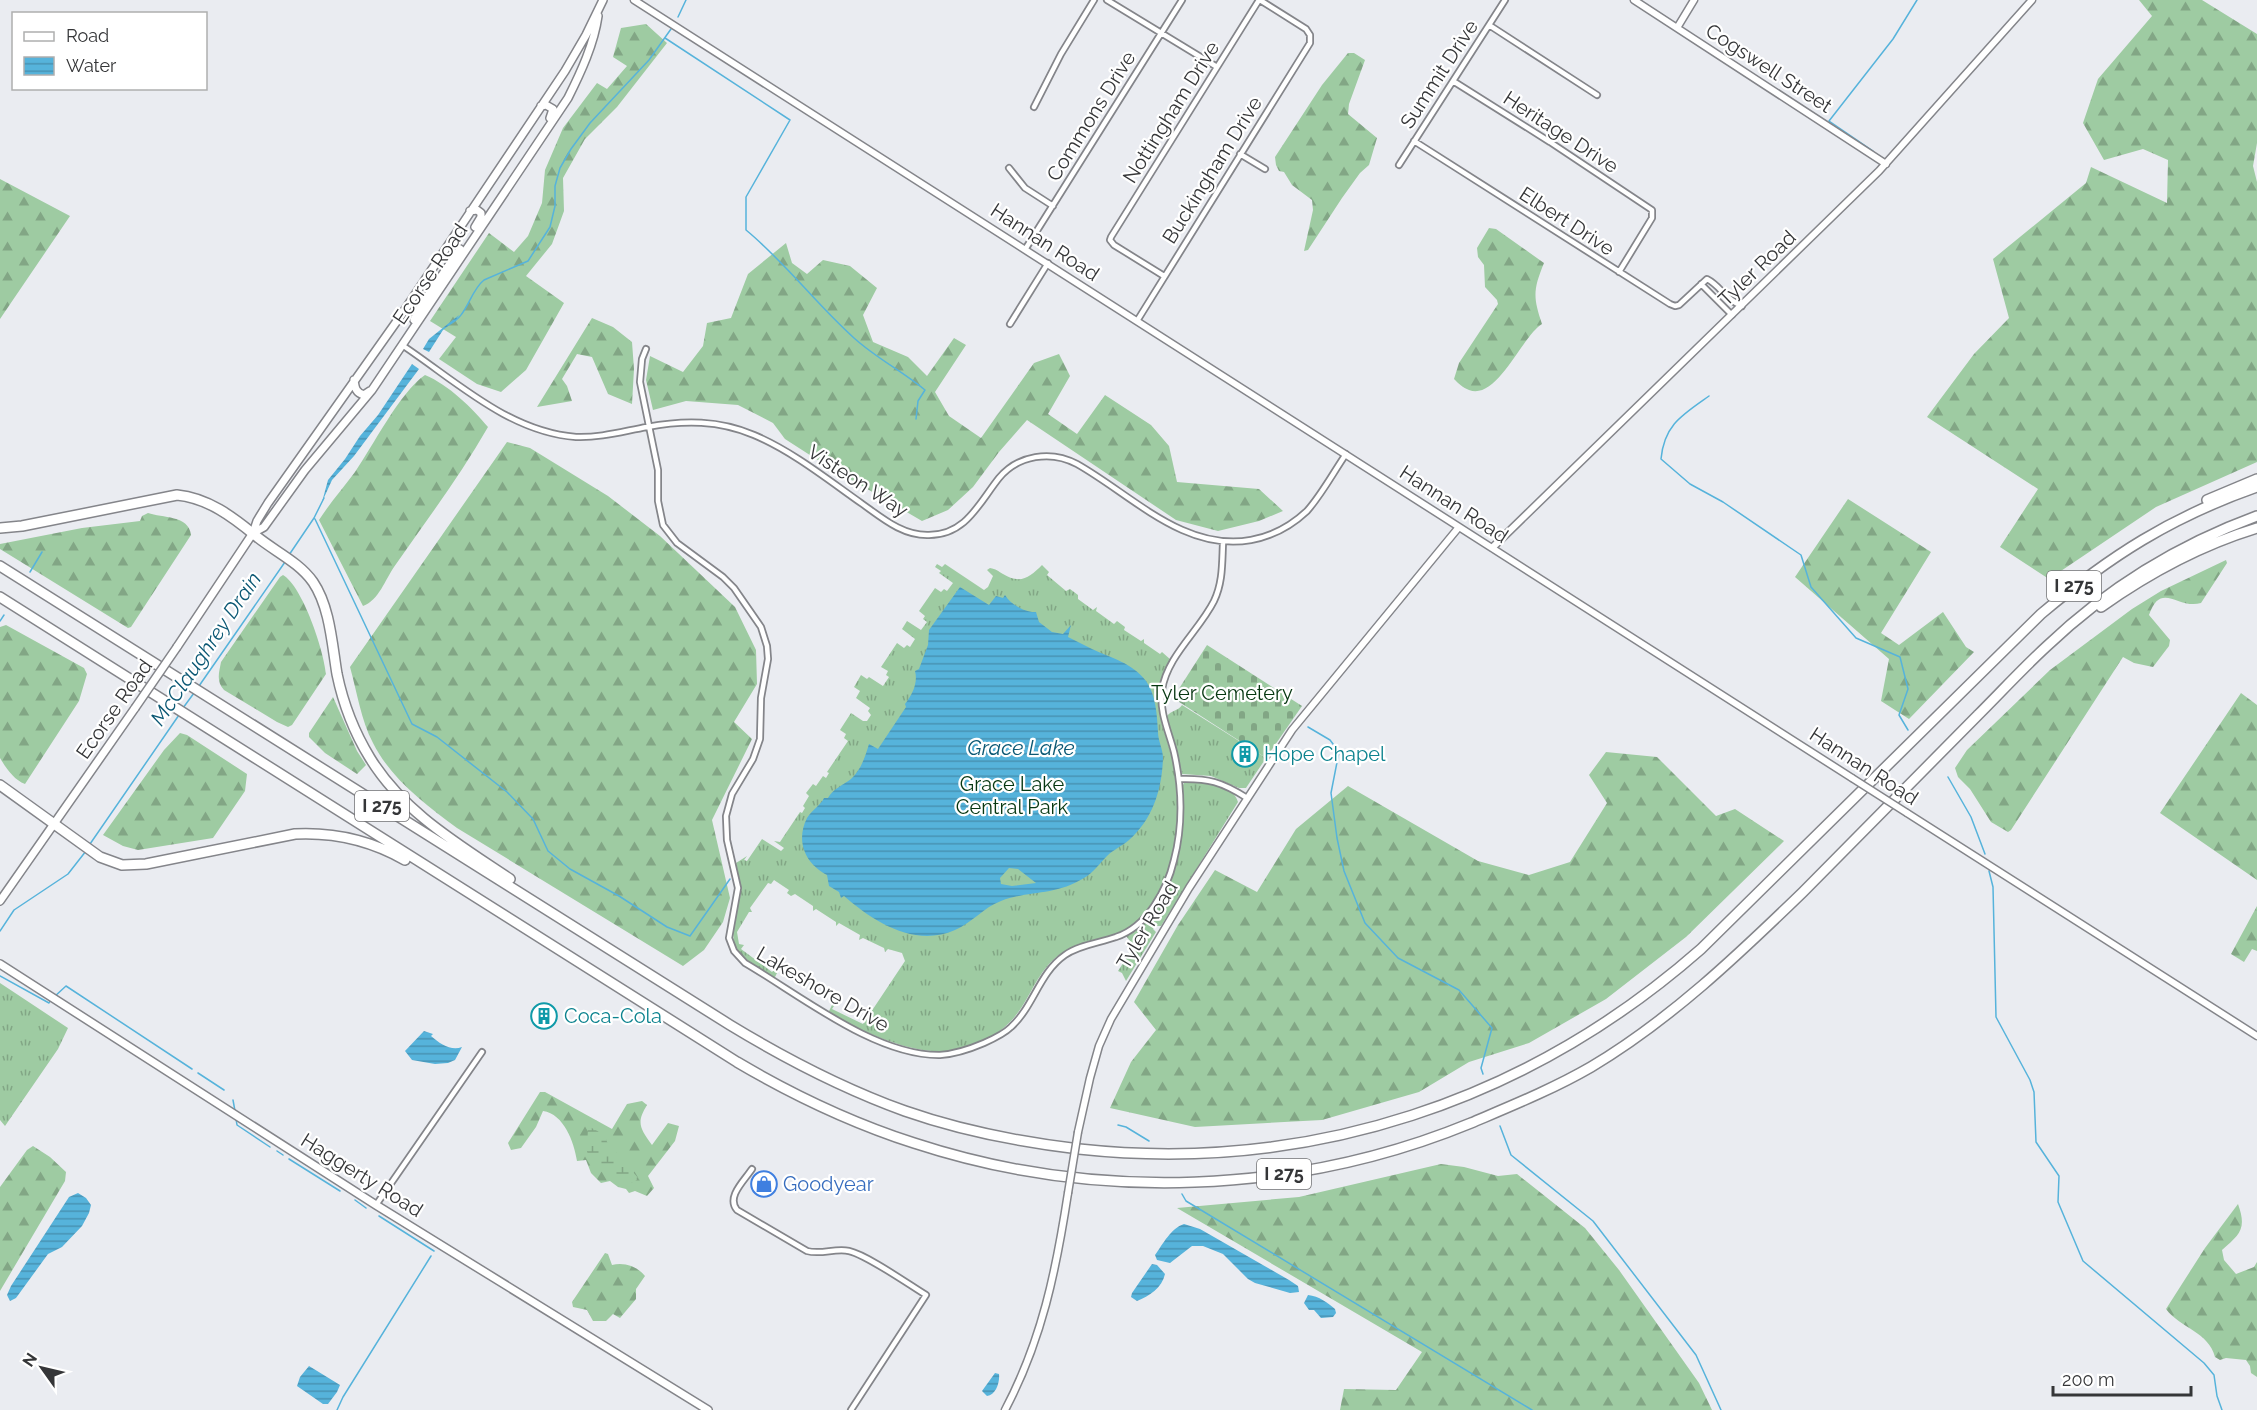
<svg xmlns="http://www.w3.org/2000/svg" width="2257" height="1410" font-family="Raleway,sans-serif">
	<defs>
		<pattern id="grass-tufts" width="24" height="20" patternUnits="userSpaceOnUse" patternTransform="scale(1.5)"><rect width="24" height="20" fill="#9ecba2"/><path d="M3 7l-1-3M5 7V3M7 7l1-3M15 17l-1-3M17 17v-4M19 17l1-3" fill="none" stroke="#82a685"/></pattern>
		<pattern id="forest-firs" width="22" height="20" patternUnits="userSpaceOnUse" patternTransform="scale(1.5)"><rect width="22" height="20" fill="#9ecba2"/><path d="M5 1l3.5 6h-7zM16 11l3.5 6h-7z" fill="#82a685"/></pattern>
		<pattern id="wetland-marsh" width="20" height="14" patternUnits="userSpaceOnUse" patternTransform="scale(1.5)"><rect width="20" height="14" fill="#9ecba2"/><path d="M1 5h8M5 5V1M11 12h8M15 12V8" fill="none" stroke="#82a685"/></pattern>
		<pattern id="cemetery-stones" width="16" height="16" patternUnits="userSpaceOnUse" patternTransform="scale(1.5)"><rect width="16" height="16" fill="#9ecba2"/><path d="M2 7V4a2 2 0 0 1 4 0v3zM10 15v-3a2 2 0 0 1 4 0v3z" fill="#82a685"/></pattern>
		<pattern id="water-rules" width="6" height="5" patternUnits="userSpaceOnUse" patternTransform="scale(1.5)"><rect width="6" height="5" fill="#56b3db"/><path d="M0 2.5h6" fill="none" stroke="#4892b3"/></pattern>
	</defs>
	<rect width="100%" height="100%" fill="#eaecf1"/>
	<path fill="url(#grass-tufts)" d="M937 564 942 567 945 564 984 590 988 587 993 576 987 570 990 568C996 569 998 571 1003 574 1021 585 1030 577 1042 565L1049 572 1047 575 1066 591 1070 589 1078 595V599L1093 610 1097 607 1096 611 1114 624 1117 621 1125 627 1124 630 1141 641 1144 639V643L1160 654 1162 652 1171 660C1145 707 1166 722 1174 768 1179 799 1179 838 1169 868 1161 895 1142 926 1114 935 1095 941 1075 944 1059 955 1036 972 1030 1001 1011 1021 966 1066 916 1054 864 1031 853 1025 837 1020 829 1011L832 1005 834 1006 832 1009 863 1024 905 961 902 953 888 949 885 952 884 948 863 938 859 940 860 935 839 923 836 926V922L816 909 813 911V906L795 894 791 896 787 893 789 890 774 880 771 884 768 883 750 908 752 912H749L737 932 739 944 744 945 741 949 772 972 775 969 778 971 775 977 772 978 740 956 734 947 733 930 741 892 736 863 747 856 744 860 747 861 762 839 781 851 784 848 774 841 780 842 800 812 802 813 805 808 803 806 809 796 806 793 813 784 816 786 823 776 826 778 829 773 827 772 848 741 844 738 846 734 840 730 851 713 863 721H867L871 715 868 711 870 708 856 698 860 691 854 687 861 675 867 679 869 677 883 686 889 677 886 675 888 671 881 667 897 643 904 648 907 645 910 647 915 639 902 629 907 621 921 630 927 622 923 619 925 616 919 611 935 588 941 592 944 589 947 591 953 583 939 573 941 571 935 567Z
		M1182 705 1266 758 1246 788H1239L1211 776 1182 774 1167 716C1172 710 1178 711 1182 705Z
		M1190 781C1206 781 1233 784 1238 802L1161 926H1156L1153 929 1156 932 1126 981 1122 973 1118 971 1134 946 1126 936C1159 918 1178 875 1181 839 1182 822 1181 804 1182 787L1184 783Z
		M0 983 68 1028 58 1049 5 1126 0 1120Z"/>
	<path fill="url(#forest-firs)" d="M2139 0H2202L2257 34V143L2253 166 2257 182V462L2156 507 2049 579 2000 547 2038 489 1927 417 1974 354 2009 318 1993 259 2086 183 2091 167 2167 203 2168 160 2143 149 2104 160 2083 123 2098 79 2152 16Z
		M646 24 667 43 617 107 585 139 563 178 564 211 552 244 526 276 564 303 526 370 501 392 477 384 439 359 456 337 430 321 489 233 514 252 528 236 542 203 545 170 563 128 597 83 607 89 627 66 613 57 621 28Z
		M1348 53H1354L1365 60 1349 104 1348 114 1377 138 1369 165 1360 173 1342 198 1308 250 1304 251 1313 210 1312 200 1292 185 1284 172 1279 171 1276 165 1275 157 1322 85Z
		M0 179 70 216 0 319Z
		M1489 228 1496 229 1544 263C1533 290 1533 297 1542 324 1522 336 1497 401 1469 390 1463 388 1458 383 1454 379L1459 363 1498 304 1497 300 1485 287 1484 265 1478 257 1477 248Z
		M786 243 792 263 807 274 823 260 850 266 877 288 863 315 873 342 908 357 927 376 954 338 966 345 935 392 949 416 981 438 1034 363 1059 354 1070 376 1048 414 1077 434 1105 395 1151 425 1169 446 1177 482 1259 489 1283 511 1259 521 1218 531 1176 520 1027 420 999 452 973 487 948 510 922 521 816 459 785 439 773 423 738 405 686 401 653 410 646 380 650 356 683 372 703 346 707 323 731 318 748 274Z
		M592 318 613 327 632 342 634 369 632 404 608 394 592 357 577 354 562 379 567 386 572 401 537 407Z
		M425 375C449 385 472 408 488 427 460 476 426 521 394 567 385 580 379 600 363 606L319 520C330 503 343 488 355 472 373 446 400 392 425 375Z
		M507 442 530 448 608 496 660 536 735 607 756 650 757 684 734 722 752 739 712 820 730 898 723 922 704 950 683 966 457 828C425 804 391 779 373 743 361 720 357 692 350 667Z
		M1848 499 1931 552 1881 633 1899 645 1943 612 1966 647 1974 652 1909 719 1881 701 1889 659 1795 577Z
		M148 513C162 518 189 515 191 535L131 627 128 628 0 549V544L82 528 140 521 142 516Z
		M2226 560 2227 563 2201 603C2178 610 2161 580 2149 615L2170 640 2169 646 2153 667 2134 663 2123 657 2011 830 2008 832 1991 822 1970 789 1958 777 1955 768 1967 750 2050 670 2132 609 2161 591Z
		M283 575C303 587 324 651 326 674L292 725 288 727 277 722 224 690C216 681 219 673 221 662L280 577Z
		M6 625 84 668 87 674 79 701 25 784C14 780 6 768 0 758V627Z
		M2241 693 2257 705V880L2160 813Z
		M333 697 357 751 366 765 357 774 325 753 309 737V733Z
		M180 733 187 735 247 774 245 791 213 838 138 850 123 846 103 835 164 750Z
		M1606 752 1657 757 1716 816 1735 809 1784 841 1686 937 1606 999 1529 1043 1469 1062 1419 1092 1322 1120 1195 1127 1110 1108 1131 1062 1156 1030 1134 1002 1178 925 1215 870 1257 892 1296 829 1348 786 1478 861 1529 875 1570 862 1607 803 1589 775Z
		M2257 906V951L2252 949 2244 962 2231 954Z
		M540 1092H545L612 1129 627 1104 642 1101 647 1105C636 1123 640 1128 652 1145L668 1123 679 1126 675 1141 648 1176 654 1188 647 1196 635 1191 629 1193 626 1189 618 1187 610 1181 601 1183 591 1173 586 1160 577 1161C574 1142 564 1114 543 1111L536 1127 521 1148 511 1150 508 1143Z
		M33 1146 50 1157 66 1172 65 1181 0 1291V1187L27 1150Z
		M1441 1164 1464 1167 1498 1176 1517 1174 1585 1228 1619 1270 1699 1383 1712 1410H1340L1344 1389 1396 1390 1422 1352 1177 1208 1299 1197Z
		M2238 1204C2247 1229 2240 1234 2222 1250L2224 1260 2236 1274 2254 1267 2257 1262V1377L2251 1373 2250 1366 2246 1360 2226 1358 2220 1360 2215 1357C2209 1332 2180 1328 2166 1309L2205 1248Z
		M605 1253 608 1254 612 1265C624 1262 637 1266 645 1276L636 1289V1299L620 1318 613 1314 606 1321H593L587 1310 573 1307 572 1302Z"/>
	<path fill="url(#wetland-marsh)" d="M588 1126 605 1135 607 1142 639 1179 629 1184 610 1173 602 1172 587 1152Z"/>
	<path fill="url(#cemetery-stones)" d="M1207 645 1302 706 1266 758 1173 698Z"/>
	<path fill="url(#water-rules)" fill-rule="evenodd" d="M459 315 456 320 443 330 429 352 423 349 429 339Z
		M412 364 419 369 354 456 332 480 322 502 328 480 345 459 360 436 378 415Z
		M960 587 989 605 996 596 1003 598 1005 595C1011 605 1026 613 1036 612L1039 622 1052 632 1063 634 1071 625 1068 637C1076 641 1084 645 1092 649 1113 659 1131 662 1146 681 1156 695 1157 715 1158 732 1158 741 1163 749 1163 758 1162 789 1153 819 1129 840 1122 846 1113 850 1107 856 1099 864 1094 872 1084 878 1055 896 1030 890 1001 901 984 907 972 923 955 930 915 948 874 922 844 896L841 898 839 892 829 886 827 875C806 864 795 842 807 818 813 809 821 805 824 798H828C833 789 843 785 851 779 861 770 865 757 869 744L878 749 906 707 905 704C913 694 918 682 915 671L919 669 928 645 929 630ZM1009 868 1018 869 1036 883 1012 886 1001 884 1000 878Z
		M424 1031 433 1034 431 1036C440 1044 451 1051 462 1047L455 1060 448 1063 435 1064 412 1060 405 1051Z
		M78 1193 86 1198 91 1205 89 1213 82 1226 62 1247 48 1254 16 1298 10 1301 7 1295 11 1286 69 1197Z
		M1184 1224 1200 1229 1289 1280 1298 1286 1299 1292 1290 1293 1255 1283 1248 1279 1223 1254 1203 1246H1192L1170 1263 1157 1260 1155 1255C1163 1244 1171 1228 1184 1224Z
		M1152 1264 1157 1265 1165 1274C1162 1288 1149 1296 1137 1301L1131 1297 1132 1293Z
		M1308 1295C1319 1296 1328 1303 1335 1309L1336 1313 1333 1317 1321 1318 1314 1310H1309L1304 1303Z
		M309 1366 340 1385 337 1392 328 1404H323L297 1386 300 1377Z
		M995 1373 999 1374C1000 1382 996 1395 987 1396L982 1391Z"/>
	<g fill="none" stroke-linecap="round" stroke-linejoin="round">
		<path stroke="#56b3db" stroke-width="1.5" d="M678 17 686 0
			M665 38 790 120 746 197V230C785 262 816 304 854 338 876 358 902 371 925 390L918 401 916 419
			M1873 151 1829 121 1893 39 1917 0
			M448 325C468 317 469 292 484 280L528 261 550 227 555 206V186L560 168 571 149 590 123 649 60 671 29
			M1709 396C1682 415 1664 425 1661 459L1690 484 1723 502 1801 555 1811 587 1856 638 1900 657 1908 689 1899 715 1908 730
			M315 519 412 724 437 737 507 792 533 819 548 851 570 869 619 896 667 927 690 936 730 879
			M289 555 314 518 324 498
			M30 572 42 552
			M0 621 4 615
			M199 686 285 562
			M183 708 194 693
			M1308 727 1330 740 1339 752 1331 793 1337 838 1344 871 1365 923 1398 958 1459 990 1492 1028 1481 1068 1483 1074
			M1948 777 1971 817 1985 854
			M90 844 179 715
			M1989 871 1993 887 1996 1017 2030 1080 2034 1092 2036 1142 2059 1176 2058 1202 2083 1261 2204 1363 2214 1375 2217 1396 2222 1410
			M0 931 14 910 68 874 86 851
			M0 976 49 1003 50 1001
			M54 997 66 986 192 1069
			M198 1073 224 1090
			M233 1100 235 1111
			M236 1119 237 1125 270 1147
			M1118 1125 1126 1127 1149 1141
			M1500 1126 1511 1155 1593 1221 1696 1355 1721 1410
			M277 1151 283 1155
			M289 1159 340 1191
			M1182 1194 1186 1201 1532 1410
			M355 1200 366 1208
			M379 1216 434 1251
			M337 1410 343 1397 431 1256"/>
		<g stroke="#84858a" stroke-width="8">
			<path id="minor" d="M1107 0 1217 67
				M1489 25 1597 95
				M1453 81 1550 142 1652 210V218L1619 272
				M1034 107 1061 54 1094 0
				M1414 141 1670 304 1675 306 1679 305 1707 279C1721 286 1724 299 1742 306
				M1240 154 1265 169
				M1399 165 1505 0
				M1009 168 1025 188 1053 206
				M1026 248 1182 0
				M1164 276 1114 245 1110 240 1111 237 1259 0
				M1701 284 1732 315
				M1137 321 1310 43V35L1306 29 1260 0
				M1010 324 1048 263
				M402 345C456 381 509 432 576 437 600 438 624 431 647 427 684 420 719 420 754 435 792 451 827 479 861 503 881 517 902 536 929 535 966 535 979 503 999 478 1018 455 1051 450 1077 464 1132 495 1184 552 1251 540 1273 536 1291 526 1307 511 1322 494 1333 473 1346 454
				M646 349 642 359 640 382 658 470V501L663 525 677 543 723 577 734 588 761 627 767 646 768 659 761 698 760 739 753 759 732 794 726 816 727 840 738 888 729 938 734 951 745 963C800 995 875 1056 940 1055 956 1054 970 1049 984 1043 993 1039 1004 1034 1011 1027 1034 1006 1039 973 1065 955 1079 945 1099 943 1116 937 1147 927 1167 890 1174 860 1183 826 1182 787 1174 752 1169 732 1159 712 1162 690 1167 656 1199 631 1214 601 1223 582 1222 563 1223 543
				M1179 779C1208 778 1222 782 1247 798
				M752 1169C744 1181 726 1197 737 1210L807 1251C821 1255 835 1248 849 1251 867 1255 908 1284 926 1295L851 1410
				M376 1205 482 1052"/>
		</g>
		<g stroke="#84858a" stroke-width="9">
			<path id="tertiary" d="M634 0 1852 778
				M1634 0 1886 164
				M1677 28 1694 0
				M1492 548 1879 171 2032 0
				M1907 813 2257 1036
				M1078 1132 1090 1078 1099 1046 1111 1019 1189 888 1292 730 1459 527
				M1005 1410C1042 1340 1056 1271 1068 1193"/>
		</g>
		<g stroke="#84858a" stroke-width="10">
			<path id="secondary" d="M541 106 546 105 553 109 550 118
				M470 211 477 210 481 213V217L475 227
				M414 320 420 307 460 249
				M354 380C355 388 356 393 364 395L370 391
				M253 533 264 527 305 470 372 390 568 98C581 72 594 44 598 16
				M177 647 253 533 257 521 268 503 404 311 565 71 586 35 603 0
				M0 901 135 708
				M0 964 376 1205 708 1410"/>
		</g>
		<g stroke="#84858a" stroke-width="12">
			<path id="motorway" d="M2207 500 2257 479
				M0 528 22 526 177 495C208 498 233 517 256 536 274 551 299 562 313 582 330 607 332 644 337 674 343 703 354 732 370 758 403 812 458 844 510 879
				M0 566 730 1025C786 1059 844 1089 905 1111 962 1131 1020 1142 1079 1149 1310 1174 1528 1101 1701 949L2041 614C2110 556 2171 517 2257 487
				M0 597 737 1062C793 1095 852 1123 914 1143 1094 1202 1296 1195 1471 1123 1511 1106 1553 1089 1591 1067 1670 1020 1738 955 1803 892 1862 833 1920 774 1978 715 2001 692 2023 668 2047 646 2108 588 2178 545 2257 516
				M2101 607C2149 573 2201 545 2257 528
				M0 785 100 857 122 865 146 864 295 834C335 832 370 840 405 860"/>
		</g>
		<use href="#minor" stroke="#fff" stroke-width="4.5"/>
		<use href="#tertiary" stroke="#fff" stroke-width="6"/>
		<use href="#secondary" stroke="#fff" stroke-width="7"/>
		<use href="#motorway" stroke="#fff" stroke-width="9"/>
		<g stroke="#84858a" stroke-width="9" stroke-linecap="butt">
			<path id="tertiary-bridge" d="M1852 778 1907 813
				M1068 1193 1078 1132"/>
		</g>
		<g stroke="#84858a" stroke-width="10" stroke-linecap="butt">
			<path id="secondary-bridge" d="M135 708 177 647"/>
		</g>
		<use href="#tertiary-bridge" stroke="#fff" stroke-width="6"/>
		<use href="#secondary-bridge" stroke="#fff" stroke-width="7"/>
	</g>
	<defs>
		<g id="building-ring" transform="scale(1.35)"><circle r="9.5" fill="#fff" stroke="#0f9aa8" stroke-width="1.5"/><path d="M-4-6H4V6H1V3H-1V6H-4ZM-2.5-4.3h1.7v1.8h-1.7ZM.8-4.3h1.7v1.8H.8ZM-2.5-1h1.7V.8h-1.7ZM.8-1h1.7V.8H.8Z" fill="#0f9aa8"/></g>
		<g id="shop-ring" transform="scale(1.35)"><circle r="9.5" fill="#fff" stroke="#3f7fe0" stroke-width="1.5"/><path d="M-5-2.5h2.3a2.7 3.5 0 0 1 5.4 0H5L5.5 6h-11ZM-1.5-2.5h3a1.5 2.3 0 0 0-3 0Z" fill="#3f7fe0"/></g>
	</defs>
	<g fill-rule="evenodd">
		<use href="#building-ring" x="1245" y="754"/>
		<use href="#building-ring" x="544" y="1016"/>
		<use href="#shop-ring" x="764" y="1184"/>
	</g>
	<g text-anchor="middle" stroke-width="4.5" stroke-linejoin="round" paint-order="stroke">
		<g fill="#fff" stroke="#727274" stroke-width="1.5">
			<rect x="2047" y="571" width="54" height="30" rx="4.5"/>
			<rect x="355" y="791" width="54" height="30" rx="4.5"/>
			<rect x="1257" y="1159" width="54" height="30" rx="4.5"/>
		</g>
		<g font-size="18" font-weight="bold" fill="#353638">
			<text x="2074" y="592">I 275</text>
			<text x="382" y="812">I 275</text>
			<text x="1284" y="1180">I 275</text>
		</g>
		<g font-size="20" fill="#353638" stroke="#fff">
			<text transform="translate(1769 68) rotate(33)" y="7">Cogswell Street</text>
			<text transform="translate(1439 74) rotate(-57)" y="7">Summit Drive</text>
			<text transform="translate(1171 112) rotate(-58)" y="7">Nottingham Drive</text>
			<text transform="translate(1091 116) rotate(-58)" y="7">Commons Drive</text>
			<text transform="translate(1561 132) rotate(33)" y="7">Heritage Drive</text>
			<text transform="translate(1212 170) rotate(-58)" y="7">Buckingham Drive</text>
			<text transform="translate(1567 221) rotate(33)" y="7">Elbert Drive</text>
			<text transform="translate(1045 242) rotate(33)" y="7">Hannan Road</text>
			<text transform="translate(1757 268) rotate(-44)" y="7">Tyler Road</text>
			<text transform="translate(430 274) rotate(-56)" y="7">Ecorse Road</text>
			<text transform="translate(858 481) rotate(33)" y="7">Visteon Way</text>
			<text transform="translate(1454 504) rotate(33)" y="7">Hannan Road</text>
			<text transform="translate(114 709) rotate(-55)" y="7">Ecorse Road</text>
			<text transform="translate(1864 766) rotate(33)" y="7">Hannan Road</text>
			<text transform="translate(1147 925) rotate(-59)" y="7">Tyler Road</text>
			<text transform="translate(823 989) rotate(30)" y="7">Lakeshore Drive</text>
			<text transform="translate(362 1175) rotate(32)" y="7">Haggerty Road</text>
		</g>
		<g font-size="20" fill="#063711" stroke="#fff">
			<text x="1222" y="700">Tyler Cemetery</text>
			<text x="1012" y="791">Grace Lake<tspan x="1012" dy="23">Central Park</tspan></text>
		</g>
		<g font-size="20" fill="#0d838f" stroke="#fff" text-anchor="start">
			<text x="1264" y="761">Hope Chapel</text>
			<text x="564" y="1023">Coca-Cola</text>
		</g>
		<g font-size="20" fill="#366cbe" stroke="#fff" text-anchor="start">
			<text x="783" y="1191">Goodyear</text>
		</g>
		<g font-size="21" font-style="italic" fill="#0b5874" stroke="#fff">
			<text transform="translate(206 649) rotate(-56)" y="7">McClaughrey Drain</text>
			<text x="1021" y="755">Grace Lake</text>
		</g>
	</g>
	<rect x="12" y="12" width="195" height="78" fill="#ffffff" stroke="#aeafaf" stroke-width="1.5"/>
	<rect x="24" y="32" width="30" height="9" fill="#ffffff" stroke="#aeafaf" stroke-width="1.5"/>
	<text x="66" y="42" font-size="18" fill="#353638">Road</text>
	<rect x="24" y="57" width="30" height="18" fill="url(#water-rules)" stroke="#aeafaf" stroke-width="1.5"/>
	<text x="66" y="72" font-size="18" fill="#353638">Water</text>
	<g transform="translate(42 1368) rotate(304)" stroke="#ffffff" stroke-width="4.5" paint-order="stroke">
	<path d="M0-4.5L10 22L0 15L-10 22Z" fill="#353638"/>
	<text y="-9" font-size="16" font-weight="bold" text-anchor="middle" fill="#353638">N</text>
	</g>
	<path d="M2053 1386v9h138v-9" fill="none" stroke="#353638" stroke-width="3"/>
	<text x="2062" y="1386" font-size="18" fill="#353638" stroke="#ffffff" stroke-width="4.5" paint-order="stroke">200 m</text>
</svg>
